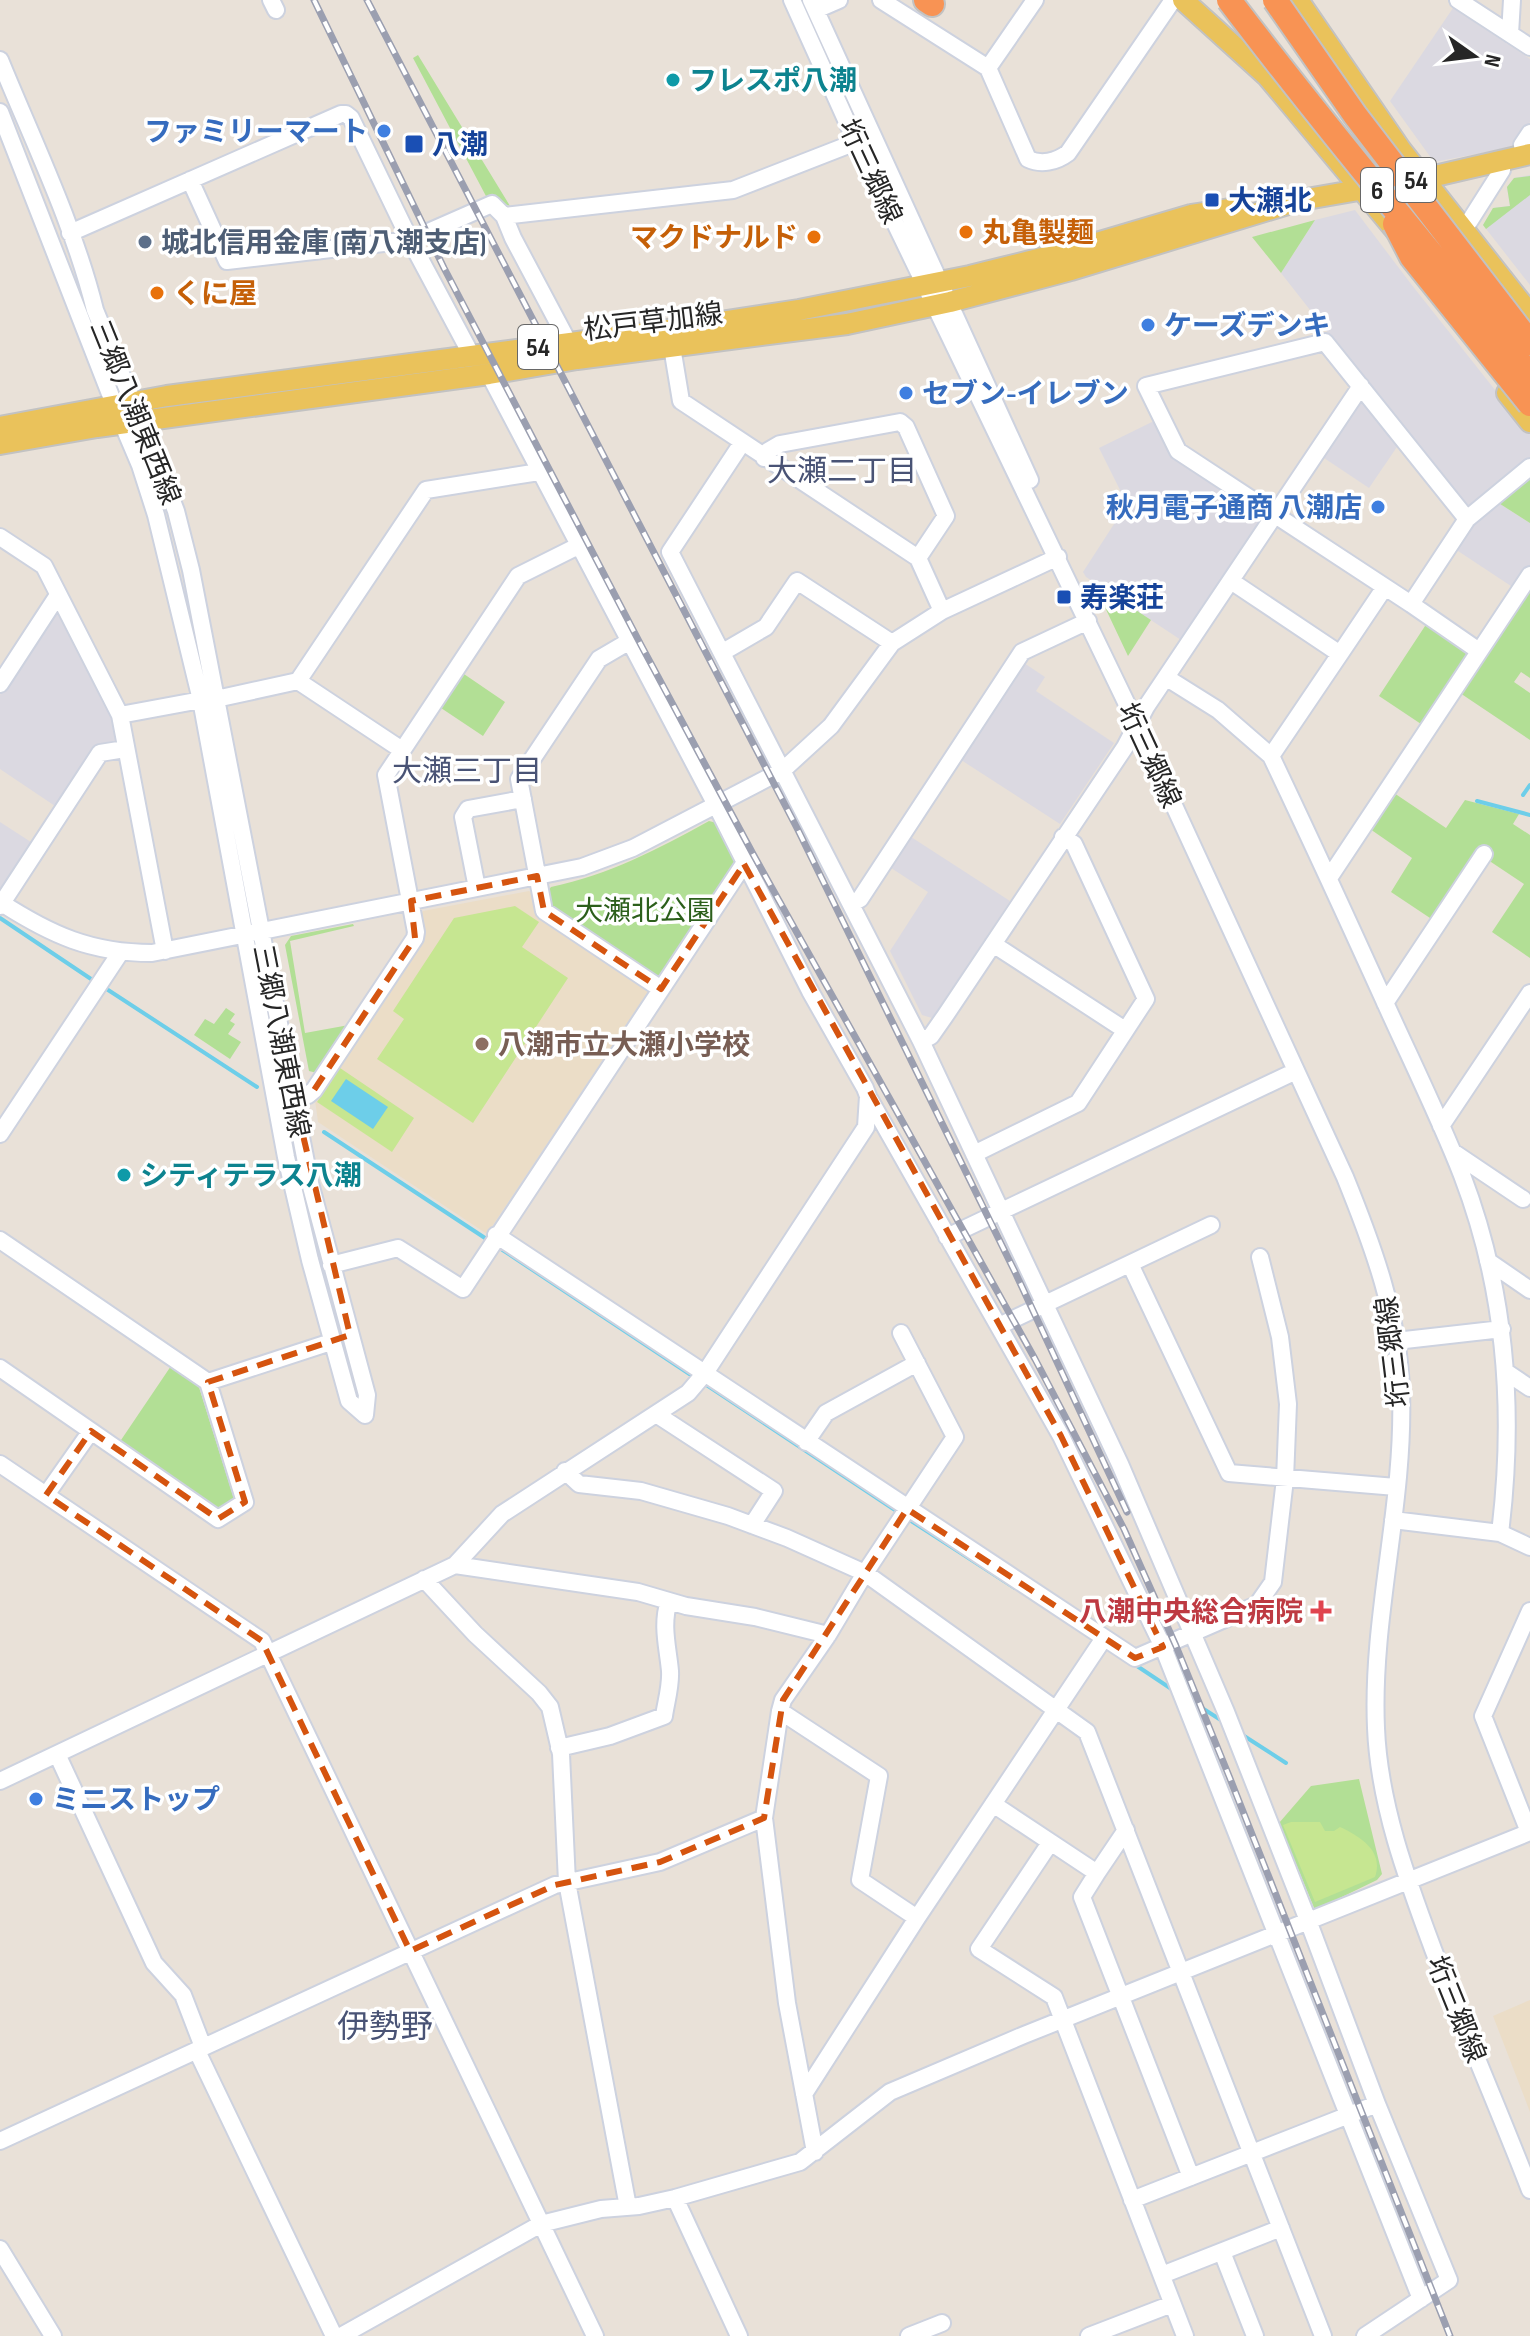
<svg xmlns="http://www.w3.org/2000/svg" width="1530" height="2336" font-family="'Sofia Sans Condensed','Noto Sans JP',sans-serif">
	<rect width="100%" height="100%" fill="#e9e1d8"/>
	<path fill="#dbd9e1" d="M1453 8 1530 59V122L1513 147 1434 162 1390 101Z
		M1530 175V285L1483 225 1493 208 1510 206 1507 187 1514 178Z
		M1355 210 1411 284 1530 434V460L1468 511 1281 273 1315 220Z
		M1358 401H1365L1399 444 1369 488 1321 456Z
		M1156 420 1173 455 1266 517 1184 642 1086 577 1083 572 1127 504 1099 448Z
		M1497 502 1530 523V566L1514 588 1455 549 1472 524Z
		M54 614 62 615 114 717 118 743 58 808 0 769V695Z
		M1021 661 1045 677 1036 691 1114 743 1060 824 958 758Z
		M0 822 34 844 2 892 0 890Z
		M908 835 1010 901 932 1018 922 1015 890 951 928 892 888 866Z"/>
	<path fill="#ebddc7" d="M529 891 650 989 487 1234 318 1122 315 1100 424 935 420 916 423 911Z
		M1530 2000V2112L1493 2016Z"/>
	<path fill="#b2df95" d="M418 55 510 206 487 198 413 58Z
		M1530 176V195L1486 229 1483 225 1493 208 1510 206 1507 187 1514 178Z
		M1315 220 1281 273 1252 237Z
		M1530 474V523L1497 502Z
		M1530 581V678L1521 672 1514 682 1530 693V740L1457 691Z
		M1093 582 1151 620 1128 656Z
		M1427 623 1472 653 1424 726 1379 696Z
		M461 672 505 702 483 736 438 706Z
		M1394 793 1446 828 1465 800 1519 814 1513 824 1530 835V958L1492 932 1524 884 1488 860 1433 920 1391 892 1412 858 1370 829Z
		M709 821 717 823 736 861 734 868 662 977H657L554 910 547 892 551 887C609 875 658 849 709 821Z
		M353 924 354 926 290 941 305 1033 349 1025 317 1073 309 1071 285 945 291 936Z
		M226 1008 235 1014 230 1021 235 1024 228 1034 241 1042 230 1059 194 1035 205 1019 214 1024Z
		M171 1366 198 1384 234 1499 216 1510 119 1443Z
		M1359 1779 1382 1874 1377 1880 1315 1910 1279 1823 1311 1786Z"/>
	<path fill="#c6e691" d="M515 906 539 922 522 947 568 978 473 1123 377 1059 404 1019 393 1011 454 918Z
		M340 1068 414 1118 392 1152 317 1102Z
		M1291 1822H1320L1325 1831H1334L1340 1827C1361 1837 1384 1851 1375 1877L1315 1902 1283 1825Z"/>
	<path fill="#6dcee9" d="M346 1079 388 1107 373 1129 331 1101Z"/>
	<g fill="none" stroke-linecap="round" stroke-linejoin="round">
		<path stroke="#6dcee9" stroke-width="4" d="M1523 795 1530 785
			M1477 801 1530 815
			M0 918 94 981
			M102 986 257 1087
			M324 1132 488 1240
			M495 1245 694 1377
			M702 1382 898 1512
			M905 1517 1015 1588
			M1134 1664 1173 1690
			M1191 1701 1224 1722
			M1241 1734 1286 1763"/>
		<g stroke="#cdd2df" stroke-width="20">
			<path id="minor" d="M271 0 276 10
				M792 0 856 142 1136 723 1345 1177C1373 1246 1399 1316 1401 1392 1405 1504 1371 1616 1376 1728 1379 1804 1407 1879 1433 1949 1464 2030 1499 2110 1530 2190
				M811 0 1030 480
				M881 0 988 68 1028 159C1041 165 1056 162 1068 153L1173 0
				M1458 0 1530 47
				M816 10 839 0
				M1510 34 1512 0
				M0 60C33 141 74 225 95 310L157 461 176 511 191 570 310 1183 367 1395 365 1415
				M988 68 1035 0
				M0 112 114 404 140 465 156 515 201 700 286 1157 310 1260 349 1401 365 1415
				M1525 155 1522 145 1530 133
				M190 180 227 261 410 240 492 204 504 216
				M1469 222 1502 170 1500 160
				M70 233 341 114H346L351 118 410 240 472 356
				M672 347 681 401 918 558 942 611
				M573 351 513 238 504 216 733 190 856 142
				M742 443 670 552 921 1041 1120 1464 1226 1712 1309 1923 1377 2104
				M764 458 768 451 780 444 900 422 906 427 946 516 918 558
				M1467 519 1325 342 1146 386 1178 451 1411 604 1467 519 1530 467
				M0 537 44 566 120 715 165 951
				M1231 581 1340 654 1385 587
				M1411 604 1479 651
				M628 642 599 659 519 779 544 911 661 989
				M723 652 766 627 797 581 892 643
				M1167 678 1218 710 1271 756C1311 840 1350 925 1388 1009 1413 1064 1440 1119 1462 1175 1506 1290 1515 1412 1500 1533
				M298 681 402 750
				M0 684 58 595
				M216 699 298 681 426 490 539 472
				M120 715 201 700
				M1271 756 1340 654
				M1329 878 1530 575
				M477 888 463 817 468 809 523 799
				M0 902C51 935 91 953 152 953L582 867 633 848 783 770 831 726 892 643 942 611 1058 557
				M851 904 860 899 1022 652 1088 621
				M0 906 100 753 125 749
				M993 944 1125 1030
				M1385 1003 1484 854
				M921 1041 931 1036 945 1016 1125 747 1146 707 1361 386
				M294 1097 308 1095 314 1090 415 938 416 932 386 775 518 576 578 546
				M870 1100 1061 1436 1163 1647 1421 2299
				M1441 1126 1530 993
				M0 1134 120 953
				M1453 1152 1523 1199
				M974 1154 1078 1103 1146 999 1074 844 1063 837
				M496 1235 1135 1658 1257 1605 1273 1582 1285 1479 1288 1404 1280 1337 1260 1257
				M947 1237 1296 1071
				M0 1240 208 1382 331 1342
				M1488 1261 1530 1290
				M1130 1264 1229 1473 1396 1487
				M331 1265 398 1248 463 1289 744 864
				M999 1326 1211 1225
				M1396 1341 1502 1329
				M0 1368 218 1519 245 1502 208 1382
				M1506 1372 1530 1388
				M656 1414 774 1491 752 1525
				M806 1442 826 1413 917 1363
				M0 1464 262 1641 595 2336
				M565 1471 579 1484 641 1491 728 1516 787 1538 865 1573 1087 1732 1323 2336
				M46 1495 91 1431
				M1393 1520 1500 1533 1530 1547
				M455 1565 638 1592 686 1606 755 1617 828 1635
				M424 1579 475 1634 539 1693 550 1707 561 1754 567 1882 628 2207
				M780 1711 879 1776 860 1880 917 1918
				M559 1748 610 1736 664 1716C666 1702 671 1686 670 1671 668 1648 661 1625 669 1601
				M57 1754 154 1963 183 1995 203 2047
				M0 1781 455 1565 502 1514 688 1393 705 1373 866 1127 868 1096 865 1088 810 991 716 805 489 374
				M993 1804 1097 1873 1126 1830
				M1529 1832 1483 1716 1530 1611
				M1050 1843 979 1949 1054 1997 1185 2336
				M1097 1873 1082 1897 1191 2177
				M197 2051 334 2336
				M804 2094 917 1918 1104 1638
				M0 2141 555 1885 660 1862 764 1818
				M815 2152 787 2003 764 1818 780 1711 783 1700 828 1635 865 1573 955 1437 901 1333
				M675 2198 739 2336
				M1132 2200 1377 2104 1449 2280 1365 2336
				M0 2249 53 2336
				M1222 2252 1255 2336
				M1162 2275 1281 2228
				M341 2336 541 2224 601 2209 639 2206 675 2198 800 2162 890 2092 1024 2035 1530 1832
				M909 2336 942 2323
				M1089 2336 1172 2304"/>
		</g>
		<g stroke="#c2c2c2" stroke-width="24">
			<path id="major" d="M1183 0 1267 76 1402 238
				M1298 0 1401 150 1530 314
				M1507 393 1530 422
				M0 427 167 396 669 330 799 310 970 276 1066 252 1191 215 1230 209
				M0 444 97 427 489 374 577 359 847 324 950 302 1071 270 1301 200 1422 179 1530 154"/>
		</g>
		<g stroke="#c2c2c2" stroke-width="28">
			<path id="highway" d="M926 0 932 4"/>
		</g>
		<use href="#minor" stroke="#fff" stroke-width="16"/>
		<use href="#major" stroke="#eac25b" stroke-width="20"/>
		<use href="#highway" stroke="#f89354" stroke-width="24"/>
		<g stroke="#9b9fb0" stroke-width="7">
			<path id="rail" d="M314 0 444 268 641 645 753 854 1035 1359 1124 1529 1176 1646 1229 1776 1450 2336
				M367 0 798 830 1015 1272 1127 1512"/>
		</g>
		<use href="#rail" stroke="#fff" stroke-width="4" stroke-dasharray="12" stroke-linecap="butt"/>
		<g stroke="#c2c2c2" stroke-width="28" stroke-linecap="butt">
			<path id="highway-bridge" d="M1229 0C1326 128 1429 250 1530 375
				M1275 0 1355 115 1530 343
				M1395 224 1412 257 1530 404"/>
		</g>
		<use href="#highway-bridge" stroke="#f89354" stroke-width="24"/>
	</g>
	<path fill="none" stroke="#d5540f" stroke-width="6" stroke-dasharray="16 10" stroke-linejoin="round" d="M744 864 1061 1436 1163 1647 1135 1658 907 1509 783 1700 764 1818 660 1862 555 1885 410 1951 262 1641 46 1495 91 1431 218 1519 245 1502 208 1382 350 1335 294 1097 314 1090 415 938 411 901 537 876 544 911 661 989Z"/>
	<g fill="#0f9aa8" stroke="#fff" stroke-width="3">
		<circle cx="673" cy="80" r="8"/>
		<circle cx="124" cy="1175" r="8"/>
	</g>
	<g fill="#3f7fe0" stroke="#fff" stroke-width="3">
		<circle cx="384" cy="131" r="8"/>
		<circle cx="1148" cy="325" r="8"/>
		<circle cx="906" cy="393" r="8"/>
		<circle cx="1378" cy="507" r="8"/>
		<circle cx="36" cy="1799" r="8"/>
	</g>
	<g fill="#1a4fb4" stroke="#fff" stroke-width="3">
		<rect x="404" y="134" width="20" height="20" rx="4"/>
		<rect x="1204" y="192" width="16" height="16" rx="4"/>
		<rect x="1056" y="589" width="16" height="16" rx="4"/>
	</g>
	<g fill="#e8710a" stroke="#fff" stroke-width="3">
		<circle cx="966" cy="232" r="8"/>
		<circle cx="814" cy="237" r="8"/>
		<circle cx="157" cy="293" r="8"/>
	</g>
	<circle fill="#5c6f8a" stroke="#fff" stroke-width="3" cx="145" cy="242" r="8"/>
	<circle fill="#8d6e63" stroke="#fff" stroke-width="3" cx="482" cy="1044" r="8"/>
	<path fill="#e0444e" stroke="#fff" stroke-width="3" d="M1317 1599h8v8h8v8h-8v8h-8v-8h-8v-8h8z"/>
	<g text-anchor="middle" stroke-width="7" stroke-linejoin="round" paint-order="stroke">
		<g fill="#fff" stroke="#676767" stroke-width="2">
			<rect x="1396" y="158" width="40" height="44" rx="6"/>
			<rect x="1361" y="168" width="32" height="44" rx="6"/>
			<rect x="518" y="325" width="40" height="44" rx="6"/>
		</g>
		<g font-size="26" font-weight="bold" fill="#262626">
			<text x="1416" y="189">54</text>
			<text x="1377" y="199">6</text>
			<text x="538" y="356">54</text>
		</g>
		<g font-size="28" font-weight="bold" fill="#0d838f" stroke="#fff" text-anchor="start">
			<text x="689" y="90">フレスポ八潮</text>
			<text x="140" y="1185">シティテラス八潮</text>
		</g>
		<g font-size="28" font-weight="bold" fill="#366cbe" stroke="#fff" text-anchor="start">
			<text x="368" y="141" text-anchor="end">ファミリーマート</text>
			<text x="1164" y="335">ケーズデンキ</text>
			<text x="922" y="403">セブン-イレブン</text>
			<text x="1362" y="517" text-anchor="end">秋月電子通商 八潮店</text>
			<text x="52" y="1809">ミニストップ</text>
		</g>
		<g font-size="28" font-weight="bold" fill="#164399" stroke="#fff" text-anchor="start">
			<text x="432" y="154">八潮</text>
			<text x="1228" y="210">大瀬北</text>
			<text x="1080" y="607">寿楽荘</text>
		</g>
		<g font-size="28" fill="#262626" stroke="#fff">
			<text transform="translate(871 171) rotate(65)" y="10">垳三郷線</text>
			<text transform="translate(653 321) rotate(-7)" y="10">松戸草加線</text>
			<text transform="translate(136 412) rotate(68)" y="10">三郷八潮東西線</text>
			<text transform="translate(1150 755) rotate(65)" y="10">垳三郷線</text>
			<text transform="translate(282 1041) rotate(79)" y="10">三郷八潮東西線</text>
			<text transform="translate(1392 1352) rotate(-97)" y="10">垳三郷線</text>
			<text transform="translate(1457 2009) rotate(68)" y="10">垳三郷線</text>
		</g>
		<g font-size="28" font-weight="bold" fill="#c56008" stroke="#fff" text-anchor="start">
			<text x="982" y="242">丸亀製麺</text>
			<text x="798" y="247" text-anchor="end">マクドナルド</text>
			<text x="173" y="303">くに屋</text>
		</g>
		<g font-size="28" font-weight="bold" fill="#4e5e75" stroke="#fff" text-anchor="start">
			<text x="161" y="252">城北信用金庫 (南八潮支店)</text>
		</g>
		<g font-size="28" fill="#2c5f1b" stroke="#fff">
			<text x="645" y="920">大瀬北公園</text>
		</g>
		<g font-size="28" font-weight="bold" fill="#785e54" stroke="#fff" text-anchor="start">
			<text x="498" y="1054">八潮市立大瀬小学校</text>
		</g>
		<g font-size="28" font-weight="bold" fill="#be3a42" stroke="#fff" text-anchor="end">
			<text x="1303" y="1621">八潮中央総合病院</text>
		</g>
		<g font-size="30" fill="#495375" stroke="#fff">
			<text x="842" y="481">大瀬二丁目</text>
			<text x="467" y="781">大瀬三丁目</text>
		</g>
		<g font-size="32" fill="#495375" stroke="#fff">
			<text x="385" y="2037">伊勢野</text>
		</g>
	</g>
	<g transform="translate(1474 56) rotate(104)" stroke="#ffffff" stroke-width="6" paint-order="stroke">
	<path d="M0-6L14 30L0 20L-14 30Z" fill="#262626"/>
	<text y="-12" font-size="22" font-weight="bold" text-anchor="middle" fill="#262626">N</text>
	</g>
</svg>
